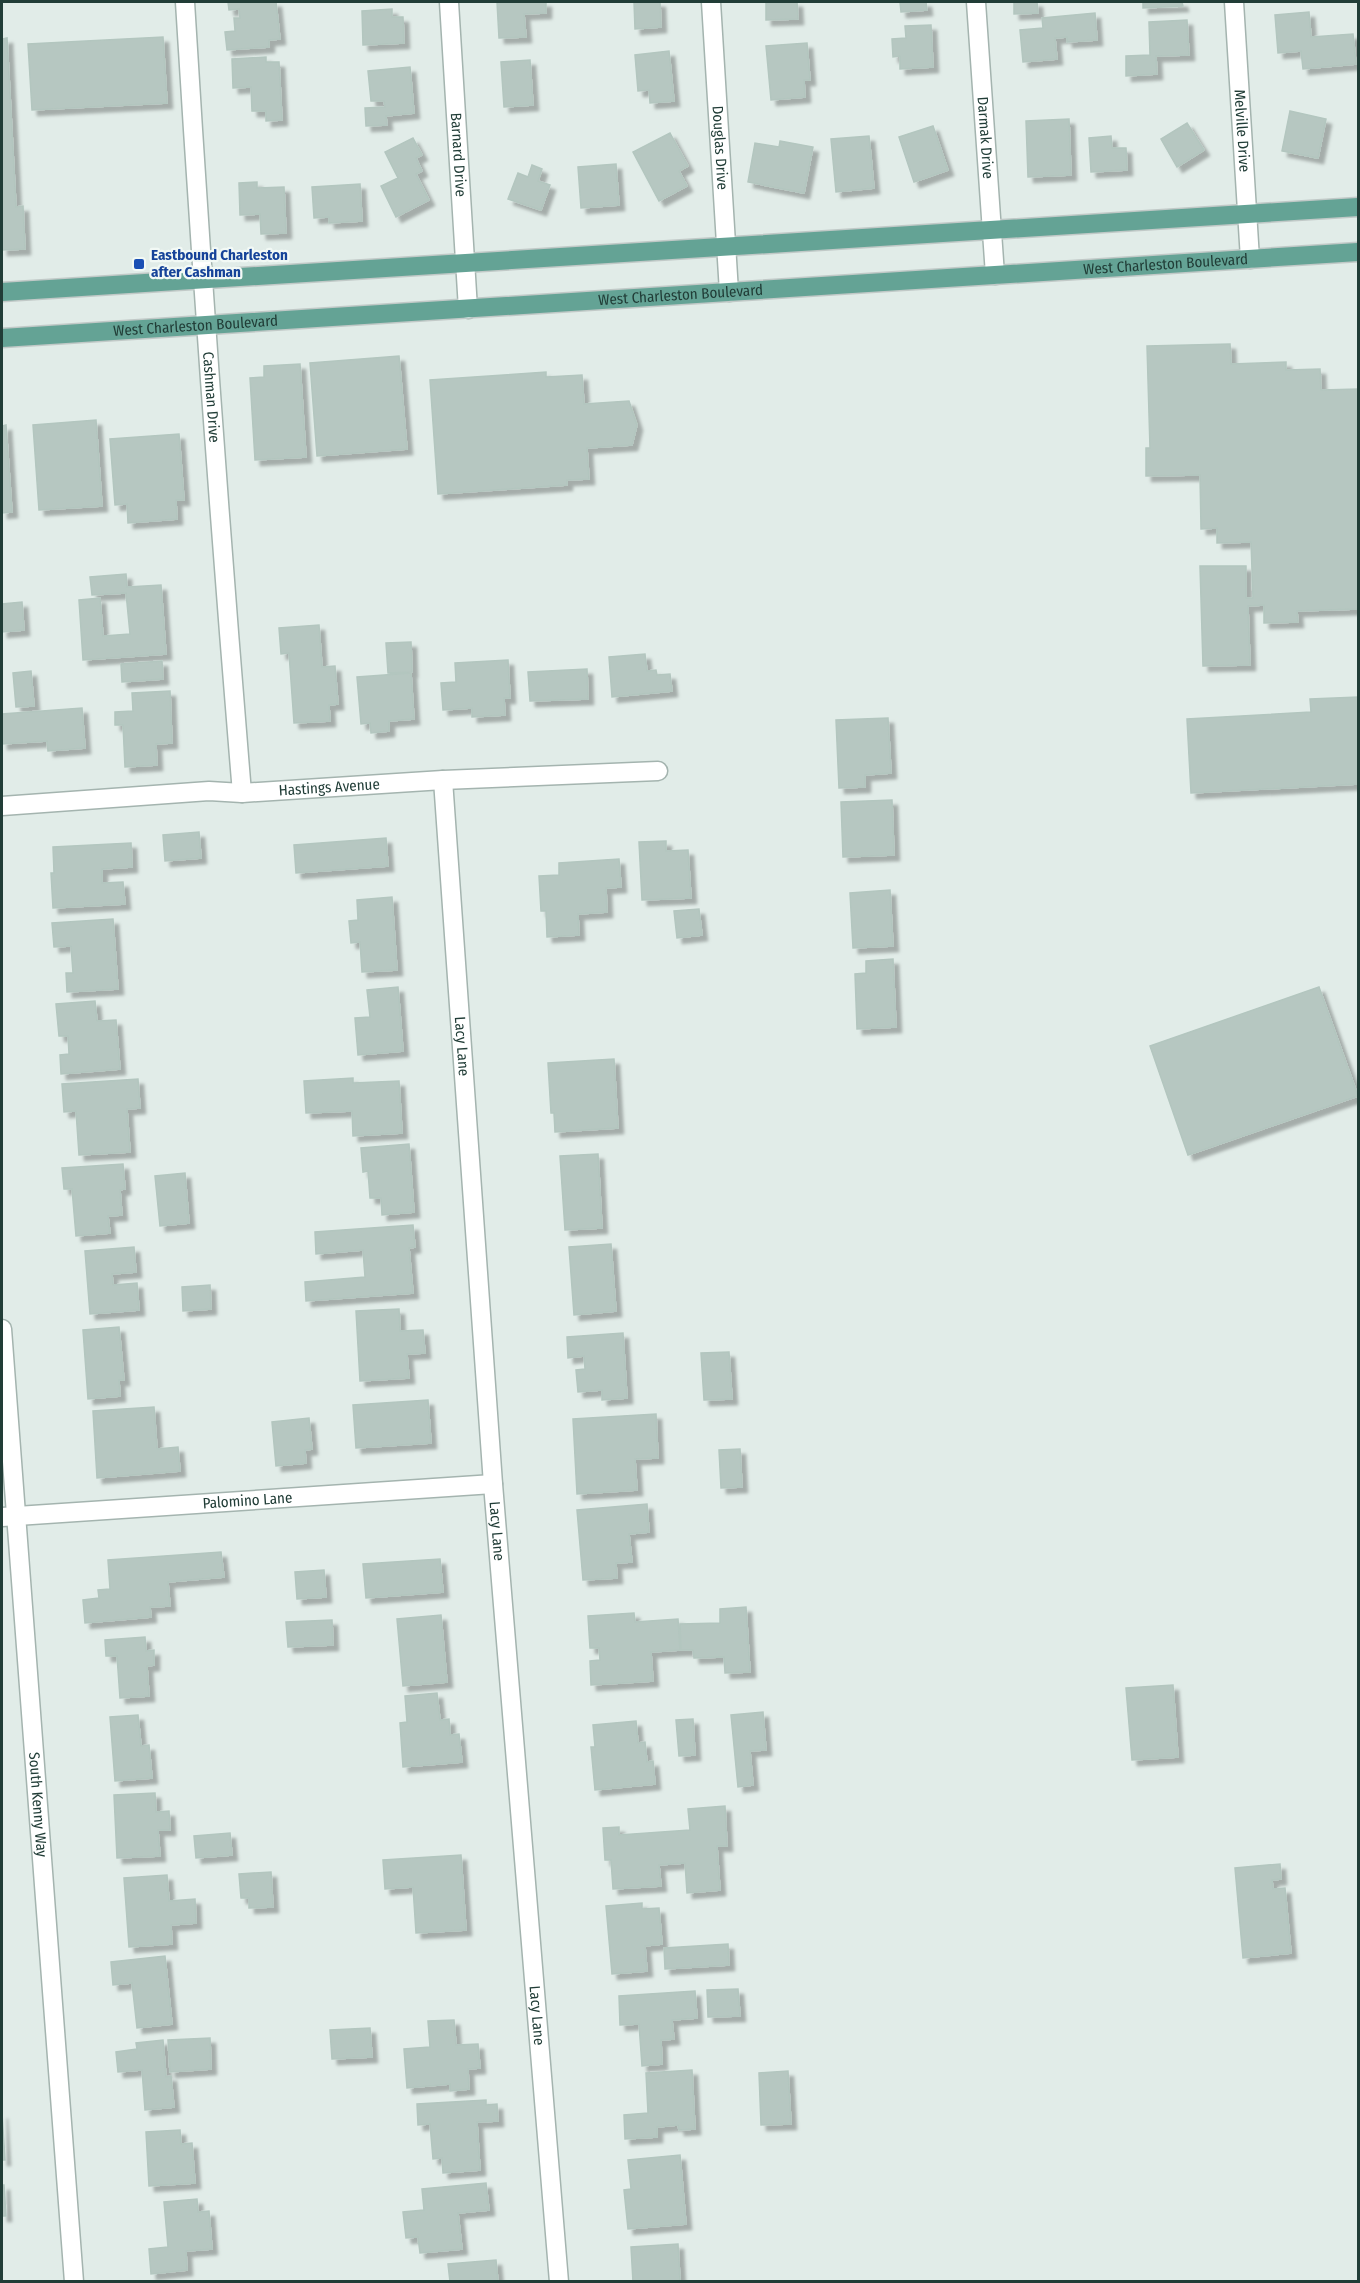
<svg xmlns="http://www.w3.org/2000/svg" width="1360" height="2283" font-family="'Fira Sans Condensed',sans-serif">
	<defs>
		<filter id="shadow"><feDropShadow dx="5.5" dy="5.5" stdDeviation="1.5" flood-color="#0004"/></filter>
	</defs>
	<rect width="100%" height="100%" fill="#e1ece8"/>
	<path fill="#b6c7c1" stroke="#b3c6bf" stroke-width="1.5" filter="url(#shadow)" d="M228 2H276L280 39 269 40V47L227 50 225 32 235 31 234 18H240L239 9 229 10Z
		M497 2H546V13L524 14 526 37 499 38Z
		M634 2H660L661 27 635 29Z
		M766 2H797L798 19 766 20Z
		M900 2H926L927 10 901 12Z
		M1014 2H1037L1038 13 1014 14Z
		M1143 2H1182L1183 6 1143 8Z
		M392 9V17H403L404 43 363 45 362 11Z
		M1309 12 1311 37 1353 34 1356 64 1303 69 1301 51 1278 53 1275 15Z
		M1095 13 1097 40 1067 42V37L1055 38 1057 59 1023 62 1020 30 1043 28 1042 18Z
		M1187 20 1189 55 1156 56 1157 74 1126 76V56L1150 55 1149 22Z
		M931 25 933 67 900 69V56L893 57 892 39 906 38 905 26Z
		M163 37 167 103 32 110 28 44Z
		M7 38 16 207 23 206 25 249 2 250V39Z
		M807 43 810 80H804L805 97 771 100 766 46Z
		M669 51 674 101 650 103 649 90 638 91 635 55Z
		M266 57V62H279L282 120 266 121V111H252L251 87 233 88 232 59Z
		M530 60 533 105 504 107 501 62Z
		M410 67 414 113 386 116 387 125 366 126 365 108 385 107 384 101H371L368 71Z
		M1290 111 1326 119 1318 158 1282 151Z
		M1069 119 1071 175 1028 177 1026 121Z
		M1187 123 1204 150 1177 167 1161 139Z
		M933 126 948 170 914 182 899 137Z
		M670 133 688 166 679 171 687 186 659 201 633 152Z
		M869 136 874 188 836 192 831 139Z
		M1111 136 1112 148H1126L1127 170 1091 172 1089 138Z
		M413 138 422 155 416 158 422 171 416 174 429 200 396 217 381 186 398 178 385 152Z
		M780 141 813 147 804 193 748 182 755 143 779 147Z
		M616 164 619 205 581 208 578 167Z
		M532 165 542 169 538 181 550 185 541 210 508 199 518 173 528 177Z
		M257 182V188L284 187 286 233 261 234 260 214 240 215 239 183Z
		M360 184 362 221 329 223V217L314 218 312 187Z
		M1230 344 1231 364 1286 362V370L1320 369 1321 390 1358 389V609L1297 611 1298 622 1264 623V605L1248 606 1250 665 1203 666 1200 566H1246V598H1253L1251 542 1217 543V528L1201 529 1200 475 1146 476V448H1150L1147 346Z
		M399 356 407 449 317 456 310 363Z
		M300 364 306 457 255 460 250 378 264 377V366Z
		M546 372V377L582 375 584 404 629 401 637 425 632 445 587 448 589 479 567 480V485L438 494 430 380Z
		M96 420 102 506 39 510 33 425Z
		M6 425 12 512 2 513V426Z
		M179 434 184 500H176L177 519 128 523 127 504 115 505 110 439Z
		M126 574 127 587 161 585 166 654 83 660 79 600 100 598 103 636 130 634 126 593 92 595 90 577Z
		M22 602 24 630 2 632V604Z
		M319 625 322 667 335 666 338 704 329 705 330 721 294 723 289 653 281 654 279 628Z
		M411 642 412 672 388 673 386 643Z
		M645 654 647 671 656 670 657 675 670 674 672 691 612 697 609 657Z
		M508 660 510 698H504L505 715 472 717V708L443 710 441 683 456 682 455 663Z
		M162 661 163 679 122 682 121 664Z
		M587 669 588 699 530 701 528 672Z
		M31 671 34 706 16 707 13 673Z
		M411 673 414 719 389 721V731L371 733 370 723 361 724 357 677Z
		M170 691 172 743 156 744 157 765 125 767 123 725H115V712L133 711 132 693Z
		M1358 697V784L1191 793 1187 719 1311 712 1310 699Z
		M82 708 85 748 48 751 47 741 2 744V714Z
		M888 718 891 773 865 775V787L839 788 836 720Z
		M892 800 894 855 843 857 841 802Z
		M199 832 201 858 165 861 163 835Z
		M386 838 388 866 296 873 294 845Z
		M666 841V851L688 850 691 898 642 900 639 842Z
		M131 843 132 867 102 869V883L123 882 125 904 53 908 51 873H54L53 847Z
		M619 859 621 887 606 888 607 912 578 914 579 935 547 937 546 911H541L539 876 559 875V863Z
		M890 890 893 946 853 948 850 893Z
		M392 897 397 970 362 972 360 942 351 943 349 921 358 920 357 900Z
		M699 909 702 935 677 938 674 911Z
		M113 919 118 989 67 992 66 973H73L71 946 54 947 52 923Z
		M893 959 896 1027 857 1029 855 974 866 973V961Z
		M398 987 403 1051 358 1055 355 1018 370 1017 367 990Z
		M1319 987 1358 1096 1188 1155 1150 1046Z
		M95 1001 97 1021 116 1020 120 1069 61 1074 60 1055 69 1054 68 1036H59L56 1004Z
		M614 1059 618 1128 555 1132 554 1113H551L548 1063Z
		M353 1078V1083L399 1081 402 1133 353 1136 352 1111 306 1113 304 1081Z
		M138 1079 140 1108 127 1109 130 1152 79 1155 76 1111 64 1112 62 1084Z
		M409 1144 414 1212 382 1215 381 1198H370L368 1171 363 1172 361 1148Z
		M598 1154 602 1228 565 1230 560 1156Z
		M123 1164 125 1189 120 1190 122 1215 108 1216 110 1233 76 1236 72 1189H64L62 1168Z
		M185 1173 189 1223 160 1226 155 1176Z
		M413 1225 415 1247 409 1248 413 1293 306 1301 305 1282 365 1277 363 1250 316 1254 315 1232Z
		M611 1244 616 1311 574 1315 569 1247Z
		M134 1247 136 1272 112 1274 113 1285 137 1283 139 1310 90 1314 85 1251Z
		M210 1285 211 1309 183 1311 182 1287Z
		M399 1309 400 1331 423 1330 425 1353 407 1354 409 1378 360 1381 356 1311Z
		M119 1327 124 1380H119L120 1396 88 1399 83 1330Z
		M623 1333 627 1398 602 1400V1390L578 1392 576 1370 585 1369 584 1356 568 1358 567 1337Z
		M729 1352 732 1399 704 1400 701 1353Z
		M428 1400 431 1443 356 1448 353 1405Z
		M154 1407 157 1449 178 1447 180 1471 97 1478 93 1411Z
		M656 1414 658 1458 635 1459 637 1490 577 1494 573 1419Z
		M309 1418 312 1449 305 1450 306 1463 276 1466 272 1422Z
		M740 1449 742 1487 721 1488 719 1450Z
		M647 1504 649 1532 629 1534 632 1562 616 1563 617 1578 583 1580 577 1510Z
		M221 1552 224 1577 168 1582 170 1606 150 1607 151 1617 85 1623 83 1600 99 1598 98 1590 110 1589 108 1560Z
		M440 1559 443 1592 366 1598 363 1564Z
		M324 1570 326 1597 297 1599 295 1572Z
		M746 1607 750 1672 725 1673 724 1657 694 1658 693 1650H681L680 1624 720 1623V1609Z
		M634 1613 635 1622 678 1619 680 1650 651 1652 653 1681 591 1685 590 1661 600 1660 599 1648H590L588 1616Z
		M441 1615 447 1682 403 1686 397 1619Z
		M332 1620 333 1645 288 1647 286 1622Z
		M145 1637 146 1651 154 1650V1665L147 1666 149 1696 120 1698 117 1656H106L105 1640Z
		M1173 1685 1178 1757 1132 1760 1126 1688Z
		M437 1693 440 1720 449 1719 450 1735 459 1734 462 1762 403 1767 400 1723 407 1722 405 1696Z
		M763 1712 766 1750 750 1751 753 1785 738 1787 731 1715Z
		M138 1715 141 1746 149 1745 152 1778 115 1781 110 1717Z
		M693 1719 695 1755 679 1756 676 1720Z
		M636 1721 638 1743 645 1742 647 1762 653 1761 655 1784 595 1790 591 1747H595L593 1725Z
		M155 1793 156 1812 169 1811 170 1830H158L160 1856 117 1858 114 1795Z
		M725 1806 727 1846H717L720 1890 687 1893 685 1863 659 1865 661 1886 613 1889 611 1860H605L603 1828 619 1827V1835L690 1830 688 1809Z
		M230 1833 232 1855 196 1858 194 1836Z
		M461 1855 466 1930 416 1933 413 1887 385 1889 383 1860Z
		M1280 1864 1281 1879 1272 1880 1273 1889 1285 1888 1291 1953 1243 1958 1235 1868Z
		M271 1872 273 1907 249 1908V1898H241L239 1874Z
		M167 1875 169 1901 195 1899 196 1923 171 1925 172 1944 129 1947 124 1878Z
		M642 1903V1909L659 1908 662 1944 645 1946 647 1971 612 1974 606 1906Z
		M728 1944 729 1965 665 1969 664 1948Z
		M165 1956 172 2024 137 2028 132 1983 113 1985 111 1962Z
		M738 1989 740 2016 708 2017 707 1990Z
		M695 1991 697 2018 672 2020 674 2039 661 2040 662 2064 642 2066 639 2024 620 2025 619 1996Z
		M454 2020 456 2045 478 2044 480 2068 468 2069 469 2089 450 2091V2084L407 2088 404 2049 430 2047 428 2021Z
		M370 2028 372 2057 332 2059 330 2030Z
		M210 2038 211 2069 170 2072 168 2040Z
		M163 2040 166 2077 171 2076 174 2107 145 2110 142 2070 118 2072 116 2052 137 2049 136 2043Z
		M692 2070 695 2129 679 2130 678 2125 657 2127V2137L625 2139 624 2115 648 2113 646 2073Z
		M788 2071 791 2124 761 2125 759 2073Z
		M486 2100V2105L497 2104 498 2121 477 2122 480 2170 443 2173 442 2158 433 2159 430 2124 418 2125 417 2104Z
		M2 2113 5 2160H2Z
		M180 2130 181 2144 192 2143 195 2183 149 2186 146 2132Z
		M680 2155 686 2224 628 2229 624 2190 631 2189 628 2160Z
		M486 2183 489 2210 458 2213 462 2249 420 2253 418 2237 406 2238 403 2212 424 2210 422 2189Z
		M2 2185H4L6 2216H2Z
		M197 2199 198 2212 209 2211 212 2249 186 2251 187 2270 151 2274 149 2249 168 2247 164 2202Z
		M678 2244 680 2281 633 2282 631 2247Z
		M496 2260 498 2282H450L448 2264Z"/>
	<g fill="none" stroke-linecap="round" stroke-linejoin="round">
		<g stroke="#a4b4af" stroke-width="21">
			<g id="street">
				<path id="s1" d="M185 2C201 265 220 529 242 793"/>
				<path id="s2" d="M449 2 468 309"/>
				<path id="s3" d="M711 2 729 292"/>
				<path id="s4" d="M976 2 995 275"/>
				<path id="s5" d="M1234 2 1250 259"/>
				<path id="s6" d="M443 780 493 1484 559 2282"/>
				<path id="s7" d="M2 806 209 791 242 793 443 780 658 771"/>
				<path id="s8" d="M2 1329 74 2282"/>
				<path id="s9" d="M2 1517 493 1484"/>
			</g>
		</g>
		<g stroke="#c1c9c7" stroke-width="21">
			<g id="primary">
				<path d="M2 292 1358 207"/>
				<path id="s10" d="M2 338 1358 252"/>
			</g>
		</g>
		<use href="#street" stroke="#fff" stroke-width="18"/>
		<use href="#primary" stroke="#64a395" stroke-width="18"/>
	</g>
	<rect fill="#1a4fb4" stroke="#f2f9f5" stroke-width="2" x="133" y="258" width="12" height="12" rx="3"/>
	<g text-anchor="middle" stroke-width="4.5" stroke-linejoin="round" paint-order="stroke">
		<g font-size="15" fill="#213d37" stroke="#f2f9f5">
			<text dy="5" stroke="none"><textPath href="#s5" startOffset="129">Melville Drive</textPath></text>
			<text dy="5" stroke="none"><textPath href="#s4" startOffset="136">Darmak Drive</textPath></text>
			<text dy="5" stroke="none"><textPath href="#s3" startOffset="146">Douglas Drive</textPath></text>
			<text dy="5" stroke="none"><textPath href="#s2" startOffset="153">Barnard Drive</textPath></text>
			<text dy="5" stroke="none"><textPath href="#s10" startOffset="1166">West Charleston Boulevard</textPath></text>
			<text dy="5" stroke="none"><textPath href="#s10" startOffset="680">West Charleston Boulevard</textPath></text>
			<text dy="5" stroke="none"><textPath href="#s10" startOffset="194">West Charleston Boulevard</textPath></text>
			<text dy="5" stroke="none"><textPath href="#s1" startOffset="396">Cashman Drive</textPath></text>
			<text dy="5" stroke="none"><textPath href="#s7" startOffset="328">Hastings Avenue</textPath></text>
			<text dy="5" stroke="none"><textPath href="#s6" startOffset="267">Lacy Lane</textPath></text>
			<text dy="5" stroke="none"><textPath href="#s9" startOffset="246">Palomino Lane</textPath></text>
			<text dy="5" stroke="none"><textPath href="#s6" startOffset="753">Lacy Lane</textPath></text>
			<text dy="5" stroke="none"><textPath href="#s8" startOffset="477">South Kenny Way</textPath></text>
			<text dy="5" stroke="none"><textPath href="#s6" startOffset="1239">Lacy Lane</textPath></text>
		</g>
		<g font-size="15" font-weight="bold" fill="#164399" stroke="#f2f9f5" text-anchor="start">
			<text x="151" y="260">Eastbound Charleston<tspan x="151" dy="17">after Cashman</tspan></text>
		</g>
	</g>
	<rect width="1360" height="2283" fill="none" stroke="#213d37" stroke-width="6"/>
</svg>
